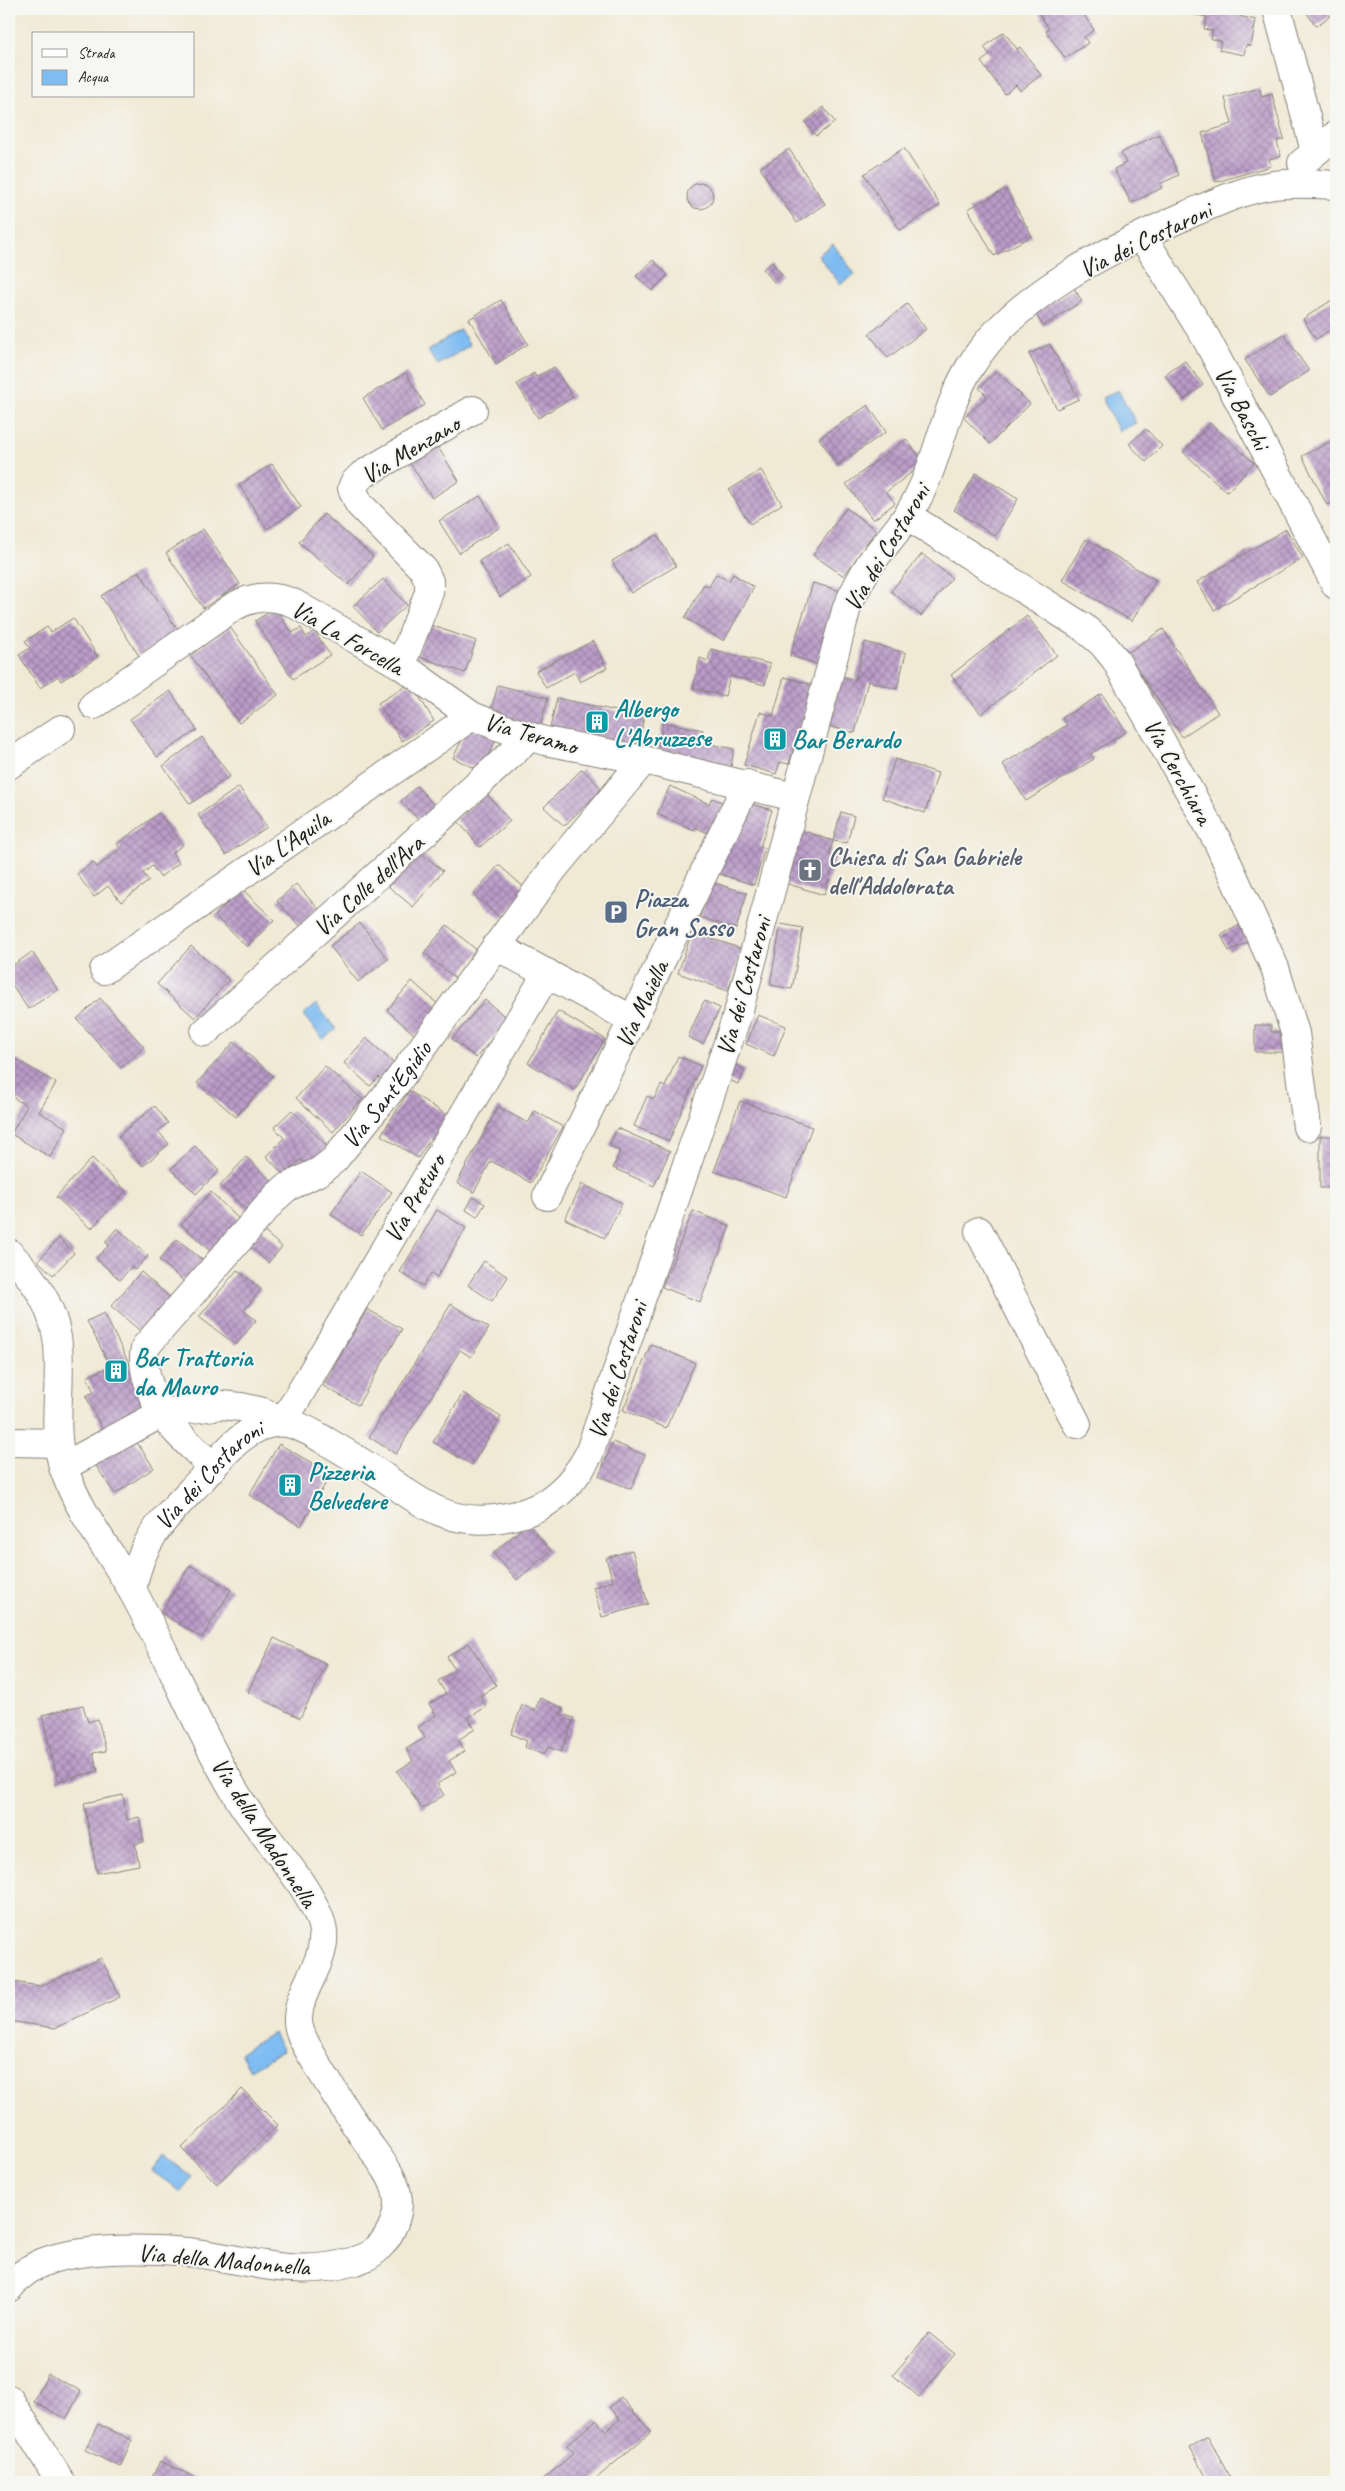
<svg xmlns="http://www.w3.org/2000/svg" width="1345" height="2491" font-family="Caveat,sans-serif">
	<defs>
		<pattern id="building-cross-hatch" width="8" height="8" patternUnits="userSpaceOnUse" patternTransform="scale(1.25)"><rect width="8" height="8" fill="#ba9bc8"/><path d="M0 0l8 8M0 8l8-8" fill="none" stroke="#967ea2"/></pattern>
	</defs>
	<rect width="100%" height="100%" fill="#f6f6f2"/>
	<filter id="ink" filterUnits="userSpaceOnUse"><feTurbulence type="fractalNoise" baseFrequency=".02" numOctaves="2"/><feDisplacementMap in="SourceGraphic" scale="10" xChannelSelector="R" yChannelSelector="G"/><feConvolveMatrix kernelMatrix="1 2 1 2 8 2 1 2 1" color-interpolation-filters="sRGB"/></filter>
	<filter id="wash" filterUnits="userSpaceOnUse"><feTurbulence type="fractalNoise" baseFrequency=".0096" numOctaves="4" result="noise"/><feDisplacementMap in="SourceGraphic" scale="20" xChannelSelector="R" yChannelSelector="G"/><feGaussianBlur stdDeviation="1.12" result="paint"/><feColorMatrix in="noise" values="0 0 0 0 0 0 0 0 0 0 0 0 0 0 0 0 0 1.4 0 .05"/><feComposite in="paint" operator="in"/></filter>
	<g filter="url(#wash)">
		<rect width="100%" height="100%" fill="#f0e9d4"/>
		<path fill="#7fbcf1" stroke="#4e6c86" d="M833 244 855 274 840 284 818 255Z
			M460 330 470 345 438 365 428 350Z
			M1118 390 1136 423 1119 431 1102 398Z
			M316 1004 336 1029 323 1039 303 1015Z
			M273 2033 283 2051 250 2070 240 2053Z
			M163 2156 192 2177 181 2192 152 2171Z"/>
		<g id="blocks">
			<path fill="url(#building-cross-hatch)" d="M1036 9H1080L1094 30 1084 37 1088 43 1065 58 1046 31 1049 29Z
				M1190 9H1240L1239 16 1256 20 1251 46 1246 45 1244 55 1219 50 1221 41 1211 39 1213 31 1204 29 1207 17 1189 14Z
				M1304 9H1336V12L1316 26Z
				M1004 32 1017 49 1020 47 1041 75 1020 91 1016 85 1005 94 981 62 990 55 984 47Z
				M1259 88 1262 97 1272 94 1284 139 1277 141 1281 156 1269 159 1271 166 1216 182 1202 133 1232 124 1225 98Z
				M823 107 835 122 816 136 805 122Z
				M1159 134 1179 175 1160 184 1162 188 1131 203 1114 169 1126 163 1121 153Z
				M904 148 940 205 900 230 864 174Z
				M789 149 825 204 797 223 760 168Z
				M687 196a13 13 0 1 1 26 0a13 13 0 1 1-26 0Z
				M1006 189 1032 236 994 256 968 209Z
				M653 260 668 275 652 291 636 276Z
				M772 262 782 275 774 282 763 269Z
				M1074 288 1082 301 1043 326 1035 313Z
				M1335 298 1336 326 1316 339 1303 319Z
				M501 300 528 344 496 364 469 319Z
				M907 304 926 329 888 358 869 334Z
				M1284 334 1309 371 1270 397 1245 360Z
				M1050 344 1079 399 1057 409 1029 354Z
				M1185 361 1203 385 1184 400 1165 375Z
				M554 367 573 397 538 418 517 384 534 373 536 377Z
				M997 371 1030 404 990 444 964 418 987 396 979 388Z
				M406 373 425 405 382 430 363 398Z
				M868 405 886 432 837 465 819 438Z
				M1210 423 1254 463 1227 492 1183 452Z
				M1146 429 1162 446 1146 462 1129 444Z
				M906 439 924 463 886 492 895 503 873 520 846 484Z
				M1336 439V500L1327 505 1302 456Z
				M436 444 459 481 432 498 409 461Z
				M272 464 301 507 267 529 239 485Z
				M761 470 782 504 750 524 729 490Z
				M976 473 1018 499 995 536 954 510Z
				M480 496 500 527 459 553 439 521Z
				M846 508 876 530 844 576 813 555Z
				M324 514 373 556 348 585 299 542Z
				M203 529 240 584 203 608 166 553Z
				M1286 529 1303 558 1214 610 1197 582Z
				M657 535 676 566 631 593 612 561Z
				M1086 539 1156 580 1132 621 1062 580Z
				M509 543 531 577 500 597 479 561Z
				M922 554 952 578 921 616 891 591Z
				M139 571 178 631 139 656 101 596Z
				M716 574 729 581 733 574 754 587 724 641 685 618 704 584 709 587Z
				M383 579 407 605 377 632 353 606Z
				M813 583 841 591 817 664 790 656Z
				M275 608 292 633 301 628 306 637 314 631 330 655 293 679 255 621Z
				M1027 616 1057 655 981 714 951 675Z
				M73 618 98 657 61 681 58 676 40 688 19 655 30 648 25 641 47 627 51 632Z
				M428 624 476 641 465 673 417 656Z
				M230 627 278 695 239 723 190 655Z
				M1163 629 1218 713 1182 737 1127 653Z
				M593 641 607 668 580 682 575 672 546 688 536 671Z
				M865 642 906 653 897 689 868 681 855 733 828 726 840 676 855 680Z
				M711 649 770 664 765 685 730 676 725 696 693 688 700 658 708 661Z
				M784 677 813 685 789 764 780 762 776 774 744 765 760 712 773 716Z
				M411 683 434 721 402 741 378 703Z
				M498 685 548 698 540 727 490 714Z
				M170 691 197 730 157 757 130 719Z
				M1102 694 1126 732 1090 754 1094 759 1026 801 1003 764 1067 725 1062 718Z
				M557 698 644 717 638 746 550 728Z
				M663 722 703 730 701 742 734 749 731 767 657 752Z
				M470 723 498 735 481 771 453 758Z
				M202 737 230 776 190 804 163 766Z
				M895 759 938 773 925 813 882 798Z
				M582 769 602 789 564 826 544 807Z
				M417 786 439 811 424 825 401 801Z
				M670 786 709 804 712 798 726 804 712 835 695 827 694 830 657 814Z
				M239 787 267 827 226 855 198 815Z
				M487 794 510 821 480 847 456 819Z
				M745 802 772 810 760 847 765 848 754 885 716 873Z
				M841 812 854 816 847 843 833 841Z
				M159 813 183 845 172 853 179 863 160 877 152 866 143 873 149 881 121 902 108 886 94 897 77 874 93 862 97 867 121 849 117 844Z
				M798 829 833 841 829 855 836 857 824 895 785 883Z
				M419 851 443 871 413 907 389 887Z
				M499 865 527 890 501 919 473 894Z
				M711 882 747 893 736 929 700 917Z
				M296 884 324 915 305 931 277 901Z
				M241 888 274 920 247 947 215 916Z
				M360 923 388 959 358 982 330 946Z
				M781 924 803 928 792 989 770 985Z
				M447 925 479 952 456 979 424 953Z
				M1240 925 1248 942 1229 951 1221 935Z
				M692 932 742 949 728 991 678 973Z
				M191 946 229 980 195 1018 157 984Z
				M32 952 58 990 28 1009 9 980V968Z
				M412 981 441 1007 416 1036 387 1010Z
				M100 998 144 1047 121 1068 77 1019Z
				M485 1000 508 1019 476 1058 452 1039Z
				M704 1001 720 1008 703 1044 688 1037Z
				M558 1011 605 1039 575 1090 528 1063Z
				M758 1015 786 1026 774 1056 746 1044Z
				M1255 1025H1271V1032H1284V1052H1255Z
				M366 1038 398 1067 384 1082 379 1077 370 1086 344 1063Z
				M234 1042 273 1076 236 1117 197 1083Z
				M9 1055 56 1083 39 1112 67 1128 50 1157 11 1134 27 1106 9 1095Z
				M678 1056 701 1066 669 1141 634 1126 647 1096 654 1099 661 1085 665 1087Z
				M731 1063 745 1070 738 1084 725 1078Z
				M325 1066 362 1099 333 1132 296 1098Z
				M409 1091 453 1119 438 1142 431 1138 418 1158 381 1135Z
				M740 1101 812 1127 786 1197 714 1171Z
				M155 1106 168 1123 158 1131 169 1144 143 1166 118 1136Z
				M498 1107 528 1123 535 1111 563 1127 531 1183 491 1161 474 1192 457 1183Z
				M292 1110 328 1147 307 1167 301 1159 284 1175 266 1156 284 1138 274 1127Z
				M617 1128 670 1151 654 1186 613 1168 620 1151 609 1146Z
				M1320 1136H1336V1188H1320Z
				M195 1146 219 1171 196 1194 171 1169Z
				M246 1157 275 1184 249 1212 220 1186Z
				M92 1158 126 1191 91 1229 56 1197Z
				M361 1171 392 1192 361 1235 331 1214Z
				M582 1184 622 1203 605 1238 565 1219Z
				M211 1192 242 1222 212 1253 181 1224Z
				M473 1197 485 1204 477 1217 466 1210Z
				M437 1210 466 1228 437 1277 431 1273 423 1286 400 1272Z
				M693 1211 730 1226 700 1302 662 1287Z
				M117 1228 148 1256 135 1270 131 1267 120 1280 96 1258 109 1245 105 1242Z
				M261 1229 282 1247 268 1263 247 1244Z
				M59 1238 74 1253 53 1275 38 1261Z
				M177 1239 206 1263 188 1285 159 1260Z
				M484 1261 508 1277 492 1301 468 1285Z
				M237 1270 261 1289 244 1311 256 1320 236 1345 199 1317Z
				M141 1272 174 1301 145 1335 111 1306Z
				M451 1304 489 1328 471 1357 460 1350 396 1454 369 1437Z
				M367 1309 402 1329 358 1405 323 1386Z
				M104 1313 151 1408 103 1431 86 1396 94 1392 87 1377 110 1366 87 1321Z
				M651 1344 695 1363 666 1428 623 1410Z
				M463 1393 501 1417 472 1465 433 1442Z
				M133 1437 154 1468 115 1494 94 1463Z
				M613 1442 645 1455 631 1489 599 1476Z
				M279 1444 331 1474 301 1526 249 1495Z
				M528 1523 551 1551 517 1580 493 1553Z
				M632 1550 648 1604 602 1617 593 1587 613 1581 606 1558Z
				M190 1565 231 1590 202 1638 161 1613Z
				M274 1638 327 1664 300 1718 248 1692Z
				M469 1643 496 1685 480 1696 486 1707 468 1718 475 1729 458 1740 465 1751 449 1761 456 1772 437 1784 444 1795 422 1809 397 1771 413 1761 406 1749 425 1738 418 1727 436 1715 429 1704 446 1694 438 1681 455 1670 447 1657Z
				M540 1698 563 1708 561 1714 574 1718 561 1752 548 1747 544 1755 525 1747 527 1741 511 1734 522 1705 535 1710Z
				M83 1705 88 1722 98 1719 106 1751 93 1753 98 1771 58 1781 42 1715Z
				M123 1795 127 1820 139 1817 144 1842 135 1844 139 1865 97 1873 84 1803Z
				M101 1958 120 1997 55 2028 9 2021 12 1982 41 1986Z
				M242 2089 278 2125 217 2184 182 2148Z
				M929 2333 955 2354 919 2397 893 2375Z
				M48 2374 81 2391 66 2419 34 2402Z
				M621 2397 651 2432 592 2482H540L574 2453 567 2445 596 2420 606 2431 620 2419 610 2407Z
				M98 2424 132 2440 120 2467 85 2450Z
				M1208 2437 1233 2482H1209L1190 2447Z
				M160 2461 194 2477 191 2482H150Z"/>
		</g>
	</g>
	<g filter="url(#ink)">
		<use href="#blocks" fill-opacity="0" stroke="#868278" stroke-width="1"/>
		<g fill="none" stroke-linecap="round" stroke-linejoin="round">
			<g stroke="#868278" stroke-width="30">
				<g id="minor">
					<path d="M1277 9 1315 151"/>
					<path d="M1302 163 1336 135"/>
					<path d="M1142 236 1206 338 1336 585"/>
					<path d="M908 516 1083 627 1102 643 1115 659 1218 842 1275 968 1295 1033 1307 1127"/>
					<path d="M401 665 429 592V581L423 569 359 504 352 488 354 483 362 475 473 410"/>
					<path d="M94 705 233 607C253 596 272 594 293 603L401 665 472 716 500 727 545 741 644 760 794 797"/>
					<path d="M9 765 61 729"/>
					<path d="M496 946 633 1020"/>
					<path d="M104 970 472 716"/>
					<path d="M205 1032 530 737"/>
					<path d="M547 1196 747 784"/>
					<path d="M979 1231 1077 1424"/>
					<path d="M283 1422 547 973"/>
					<path d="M9 1442 58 1443"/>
					<path d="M63 1467 162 1413 222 1405 241 1407 263 1412 283 1422"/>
					<path id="s1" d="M213 1467C198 1452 172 1430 162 1413 152 1398 139 1363 146 1346L276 1197 286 1188 320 1171 334 1160 397 1082 554 868 644 760"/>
					<path id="s2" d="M132 1590C142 1536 165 1518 201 1480 221 1458 242 1428 274 1423 292 1420 311 1432 326 1441 345 1452 363 1463 381 1475 428 1508 455 1530 516 1515 550 1507 573 1484 589 1454L738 1013 847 607C854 592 861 578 870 564 885 543 903 526 915 503 939 460 944 409 970 367 1013 295 1112 248 1187 215 1213 204 1240 191 1268 186 1291 182 1314 184 1336 185"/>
				</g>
			</g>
			<g stroke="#868278" stroke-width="30">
				<path id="major" d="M9 1253C33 1277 51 1303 57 1337 64 1382 49 1428 65 1472 80 1514 110 1551 132 1590 171 1661 200 1736 243 1805 264 1837 319 1896 323 1932 326 1964 299 1987 298 2018 297 2032 307 2047 314 2059 329 2085 346 2111 363 2136 374 2153 393 2173 397 2194 401 2212 391 2236 377 2249 370 2256 361 2259 351 2262 292 2279 244 2258 187 2252 152 2249 116 2248 81 2253 52 2257 28 2264 9 2288
					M9 2399 61 2482"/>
			</g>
			<use href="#minor" stroke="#fff" stroke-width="28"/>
			<use href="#major" stroke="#fff" stroke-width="28"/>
		</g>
	</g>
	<defs>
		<g id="building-square" transform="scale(1.25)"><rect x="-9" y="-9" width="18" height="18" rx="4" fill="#0f9aa8" stroke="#f6f6f2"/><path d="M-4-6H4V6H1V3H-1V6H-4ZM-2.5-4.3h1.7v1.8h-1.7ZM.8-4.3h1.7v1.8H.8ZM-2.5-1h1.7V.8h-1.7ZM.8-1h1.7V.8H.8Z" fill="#fff"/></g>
		<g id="church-square" transform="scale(1.25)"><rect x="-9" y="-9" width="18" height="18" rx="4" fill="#6b7280" stroke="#f6f6f2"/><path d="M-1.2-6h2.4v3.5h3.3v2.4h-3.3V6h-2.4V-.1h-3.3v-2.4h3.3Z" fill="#fff"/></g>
		<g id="parking-square" transform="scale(1.25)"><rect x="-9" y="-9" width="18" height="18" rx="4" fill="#5c6f8a" stroke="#f6f6f2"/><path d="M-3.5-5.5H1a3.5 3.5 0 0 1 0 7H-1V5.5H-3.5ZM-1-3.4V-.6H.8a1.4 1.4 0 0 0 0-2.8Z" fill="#fff"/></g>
	</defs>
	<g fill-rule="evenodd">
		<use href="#building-square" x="597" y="722"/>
		<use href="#building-square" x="775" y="739"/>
		<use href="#church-square" x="810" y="870"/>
		<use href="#parking-square" x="616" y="912"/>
		<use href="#building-square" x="116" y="1371"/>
		<use href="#building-square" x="290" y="1485"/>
	</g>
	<g text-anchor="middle" stroke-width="4" stroke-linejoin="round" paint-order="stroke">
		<g font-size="25" fill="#1c1c1c" stroke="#f6f6f2">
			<text transform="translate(1145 239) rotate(-26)" y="9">Via dei Costaroni</text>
			<text transform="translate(1243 408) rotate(62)" y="9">Via Baschi</text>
			<text transform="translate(410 449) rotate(-31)" y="9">Via Menzano</text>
			<text transform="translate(886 547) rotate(-59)" y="9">Via dei Costaroni</text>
			<text transform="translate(348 637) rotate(30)" y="9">Via La Forcella</text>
			<text transform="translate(531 733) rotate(16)" y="9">Via Teramo</text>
			<text transform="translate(1179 771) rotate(61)" y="9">Via Cerchiara</text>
			<text transform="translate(287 843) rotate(-35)" y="9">Via L'Aquila</text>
			<text transform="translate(368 885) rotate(-42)" y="9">Via Colle dell'Ara</text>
			<text transform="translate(743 986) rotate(-74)" y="9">Via dei Costaroni</text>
			<text transform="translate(641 1004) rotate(-65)" y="9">Via Maiella</text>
			<text dy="9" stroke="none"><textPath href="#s1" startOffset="496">Via Sant'Egidio</textPath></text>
			<text transform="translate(414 1198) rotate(-60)" y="9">Via Preturo</text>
			<text transform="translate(617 1370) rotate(-72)" y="9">Via dei Costaroni</text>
			<text dy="9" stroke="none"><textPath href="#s2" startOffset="142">Via dei Costaroni</textPath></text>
			<text transform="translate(265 1832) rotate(57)" y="9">Via della Madonnella</text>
			<text transform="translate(224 2259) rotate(5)" y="9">Via della Madonnella</text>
		</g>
		<g font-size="25" font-weight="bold" fill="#0d838f" stroke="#f6f6f2" text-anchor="start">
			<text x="614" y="717">Albergo<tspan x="614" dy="29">L'Abruzzese</tspan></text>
			<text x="792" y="748">Bar Berardo</text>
			<text x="134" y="1366">Bar Trattoria<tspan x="134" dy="29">da Mauro</tspan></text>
			<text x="308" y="1480">Pizzeria<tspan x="308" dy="29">Belvedere</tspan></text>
		</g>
		<g font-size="25" font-weight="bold" fill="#5b616d" stroke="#f6f6f2" text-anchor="start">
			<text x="828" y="865">Chiesa di San Gabriele<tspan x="828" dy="29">dell'Addolorata</tspan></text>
		</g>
		<g font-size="25" font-weight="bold" fill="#4e5e75" stroke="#f6f6f2" text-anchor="start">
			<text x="634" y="907">Piazza<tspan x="634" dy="29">Gran Sasso</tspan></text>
		</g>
	</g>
	<rect width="1345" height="2491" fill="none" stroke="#f6f6f2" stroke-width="30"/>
	<rect x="32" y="32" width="162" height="65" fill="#f6f6f2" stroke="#9f9f9c"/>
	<rect x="42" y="49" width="25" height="8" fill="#ffffff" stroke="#9f9f9c"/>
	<text x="78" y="58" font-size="15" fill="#1c1c1c">Strada</text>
	<rect x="42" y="70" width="25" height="15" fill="#7fbcf1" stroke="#9f9f9c"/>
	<text x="78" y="82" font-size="15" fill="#1c1c1c">Acqua</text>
</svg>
